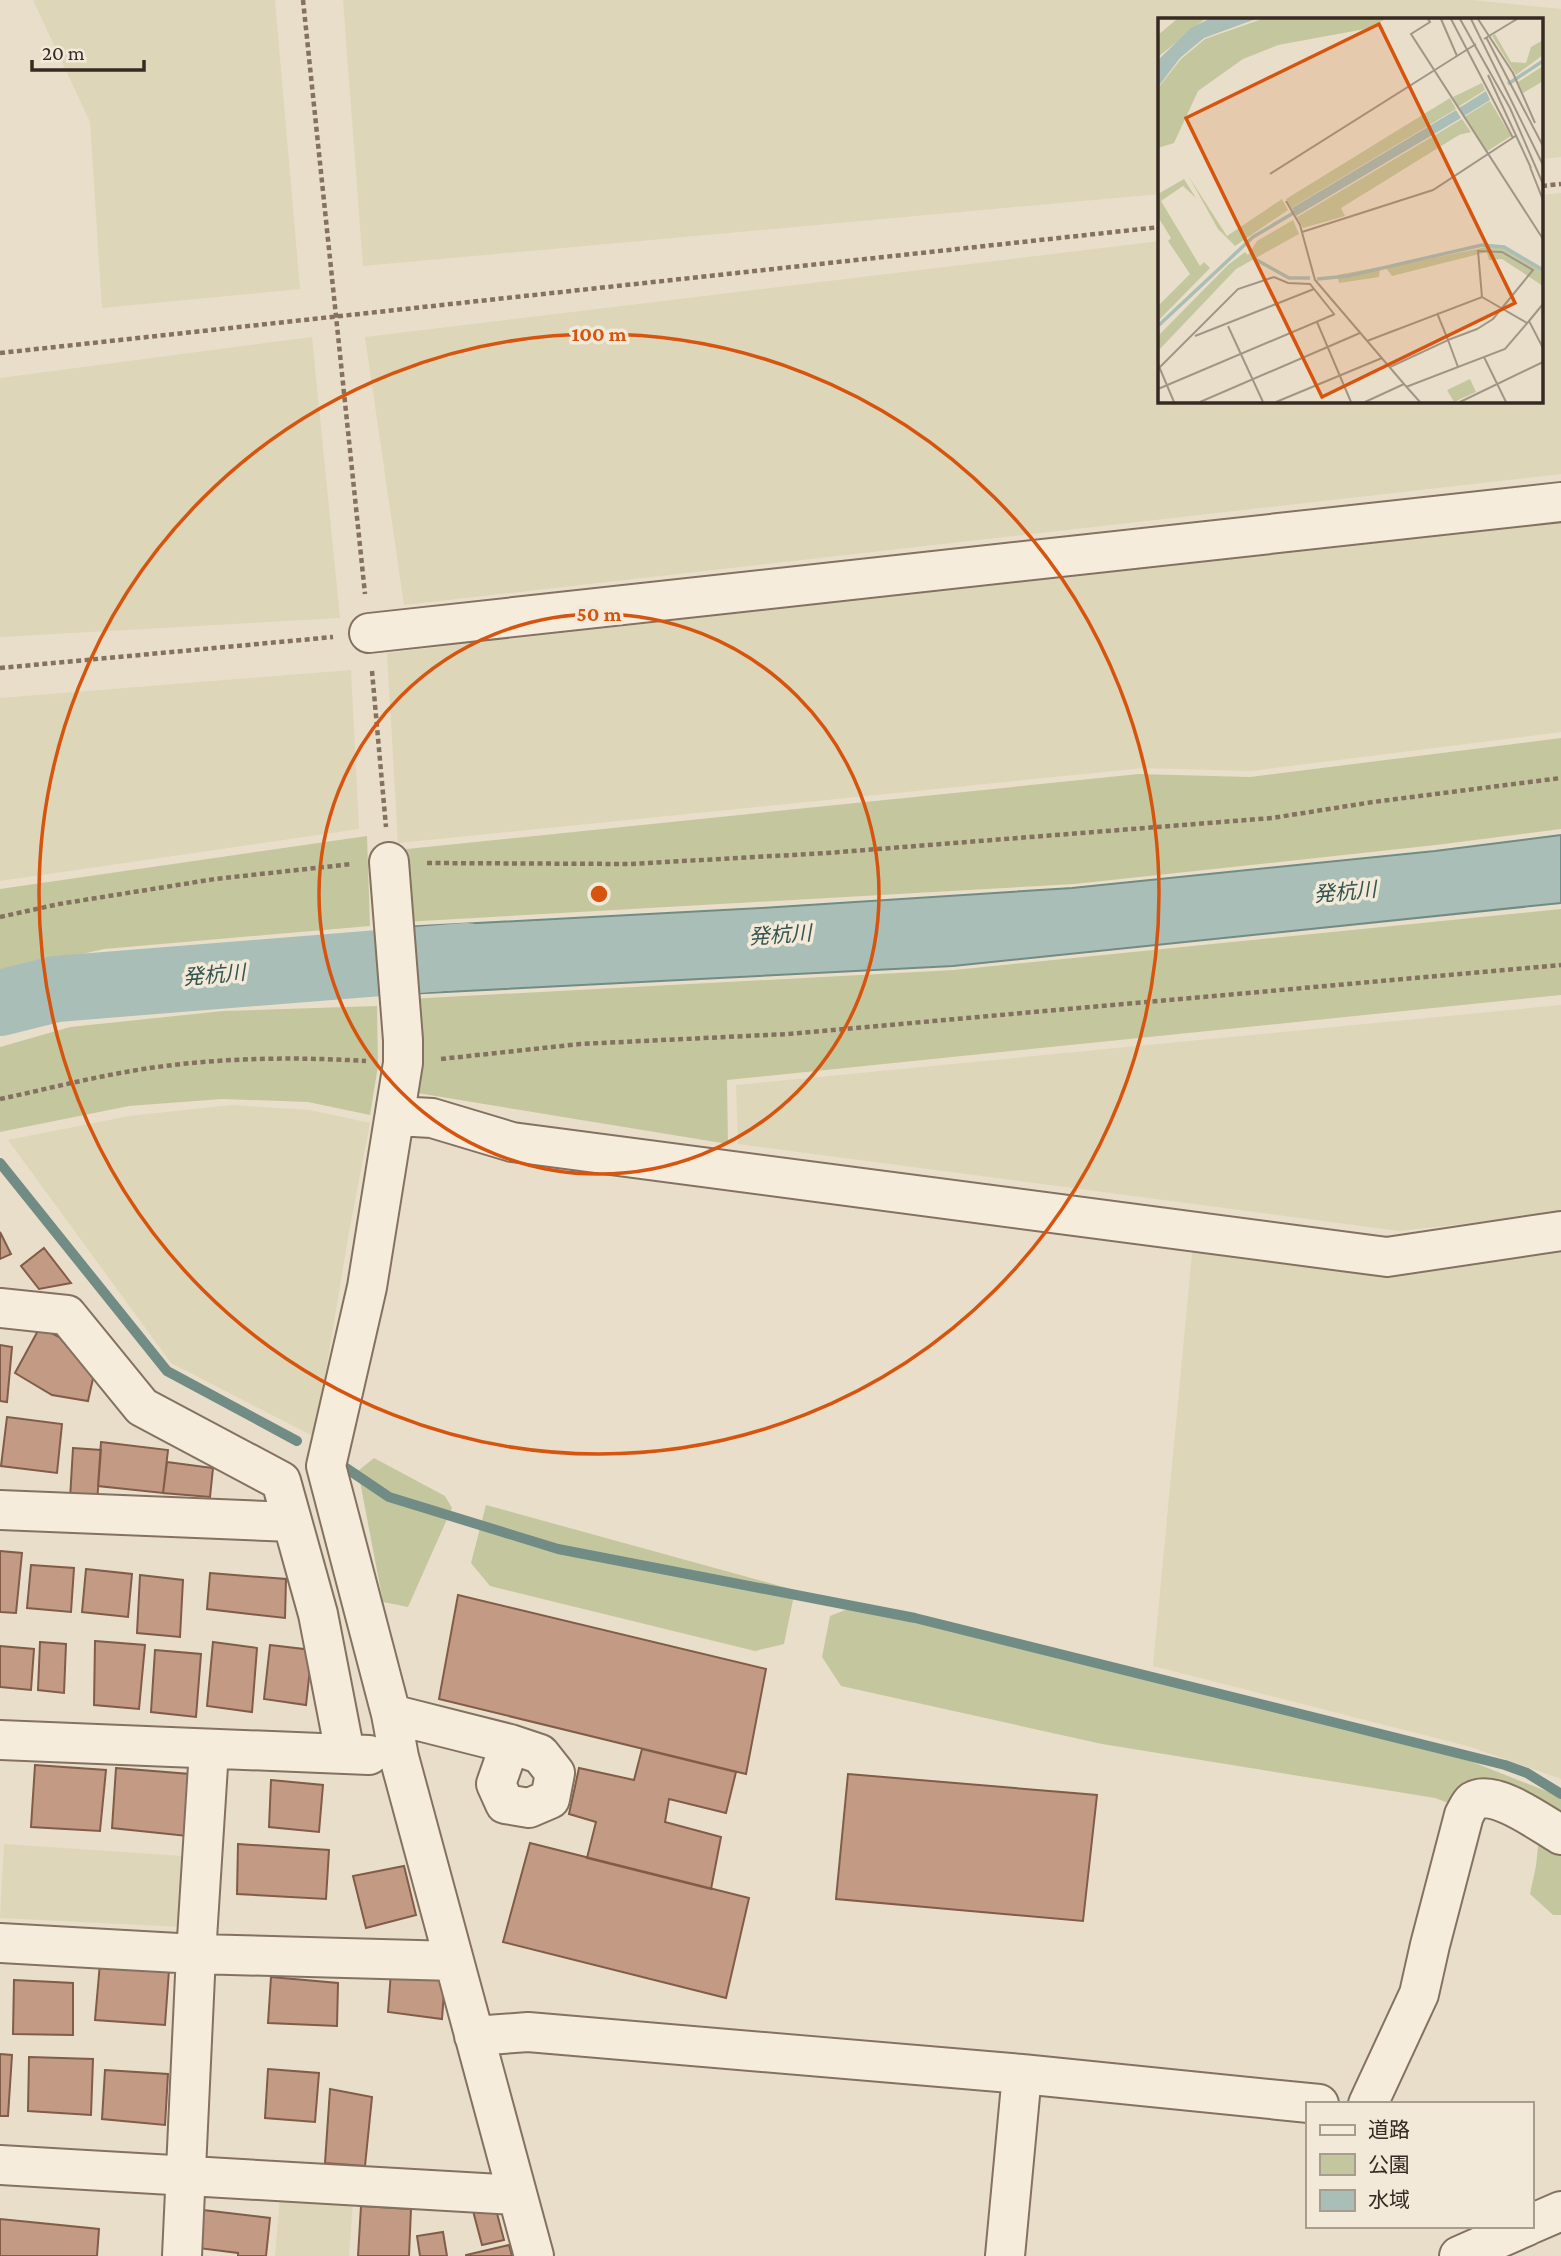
<svg xmlns="http://www.w3.org/2000/svg" width="1561" height="2256" font-family="'Crimson Pro','Noto Sans JP',serif">
	<rect width="100%" height="100%" fill="#e9dec9"/>
	<path fill="#ded6b8" d="M33 0H275L300 289 102 308 90 122Z
		M343 0H1472L1561 9V157L1542 159V19H1160V194L363 266Z
		M1561 193V474L404 605 365 337 1160 241V401H1542V195Z
		M312 337 340 618 0 637V378Z
		M1561 520V732L1251 771 1144 768 398 843 387 653Z
		M351 670 359 829 0 881V698Z
		M1561 1005V1213L1399 1231 738 1144 736 1085Z
		M231 1105 310 1110 370 1123 349 1232 315 1437 171 1363 8 1140 129 1116Z
		M1194 1233 1407 1262 1561 1240V1779L1471 1747 1153 1666Z
		M4 1844 182 1856V1927L0 1918Z
		M280 2197 353 2201 349 2256H275Z"/>
	<path fill="#c4c79e" d="M1561 738V829L1436 845 1074 884 403 922 397 850 1139 774 1250 777Z
		M367 836 370 926 104 949 0 973V889Z
		M1561 909V995L727 1080 728 1144 411 1092 408 999 954 970Z
		M377 1006 378 1066 370 1115 308 1102 222 1099 129 1106 0 1132V1047L70 1027 223 1011Z
		M374 1458 445 1496 452 1508 408 1607 383 1602 358 1471Z
		M486 1505 795 1590 784 1644 755 1651 490 1586 471 1563Z
		M853 1607 1470 1761 1561 1797V1915H1553L1530 1894 1536 1866 1539 1837 1435 1798 1102 1744 841 1686 822 1657 830 1616Z"/>
	<path fill="#a9beb7" stroke="#718c84" stroke-width="2" d="M1561 835V903L953 966 407 994 403 927 761 908 1072 888 1435 851Z"/>
	<g fill="none" stroke-linecap="round" stroke-linejoin="round">
		<path stroke="#718c84" stroke-width="10" d="M0 1163 167 1371 297 1441
			M343 1466 389 1497 558 1549 915 1618 1505 1765 1527 1773 1561 1794"/>
		<path stroke="#a9beb7" stroke-width="66" d="M0 1003 56 989 467 956"/>
	</g>
	<path fill="#c39b84" stroke="#805c49" stroke-width="2" d="M0 1232 11 1254 0 1259Z
		M44 1248 71 1283 39 1289 21 1266Z
		M40 1327 59 1337 94 1374 88 1401 52 1395 15 1373Z
		M0 1345 12 1347 7 1402 0 1401Z
		M7 1417 62 1424 57 1473 1 1466Z
		M101 1442 168 1450 163 1493 98 1486Z
		M73 1448 101 1450 97 1502 70 1499Z
		M167 1462 213 1468 210 1497 163 1493Z
		M0 1551 22 1553 16 1613 0 1612Z
		M31 1565 74 1568 71 1612 27 1608Z
		M86 1569 132 1574 128 1617 82 1612Z
		M210 1573 286 1579 285 1618 207 1609Z
		M140 1575 183 1580 180 1637 137 1633Z
		M458 1595 766 1669 746 1774 439 1699Z
		M95 1641 145 1645 139 1709 94 1705Z
		M40 1642 66 1644 64 1693 38 1690Z
		M213 1642 257 1648 252 1712 207 1706Z
		M270 1645 312 1650 306 1705 264 1699Z
		M0 1646 34 1649 31 1690 0 1687Z
		M155 1650 201 1654 196 1717 151 1712Z
		M642 1749 736 1772 726 1813 669 1799 665 1822 721 1837 711 1889 587 1858 596 1822 569 1814 579 1768 634 1780Z
		M35 1765 106 1770 100 1831 31 1827Z
		M116 1768 190 1774 187 1836 112 1828Z
		M848 1774 1097 1795 1083 1921 836 1899Z
		M271 1780 323 1785 319 1832 269 1827Z
		M530 1843 749 1898 726 1998 503 1942Z
		M238 1844 329 1850 326 1899 237 1894Z
		M404 1866 416 1915 366 1928 353 1876Z
		M100 1963 169 1970 165 2025 95 2020Z
		M391 1972 445 1979 442 2019 388 2012Z
		M271 1977 338 1983 337 2026 268 2023Z
		M14 1980 73 1983V2035L13 2034Z
		M0 2054 12 2055 8 2116H0Z
		M29 2057 93 2059 91 2115 28 2111Z
		M268 2069 319 2073 315 2122 265 2118Z
		M105 2070 168 2074 165 2125 102 2119Z
		M330 2089 372 2097 365 2166 325 2163Z
		M494 2202 504 2240 482 2245 472 2207Z
		M361 2206 411 2209 409 2256H358Z
		M203 2210 270 2218 266 2256H238V2253L198 2248Z
		M0 2219 99 2229 97 2256H0Z
		M443 2232 447 2256H420L417 2236Z
		M509 2245 512 2256H466V2255Z"/>
	<g fill="none" stroke-linecap="round" stroke-linejoin="round">
		<g stroke="#847160" stroke-width="42">
			<path id="minor" d="M369 633 1561 502
				M389 862 403 1040V1063L367 1287 326 1466 391 1714 399 1757 534 2256
				M396 1116 432 1118 512 1142 1387 1257 1561 1231
				M0 1308 67 1315 142 1407 281 1481 318 1614 345 1753
				M0 1510 292 1522
				M391 1714 510 1744 540 1754 555 1773 550 1799 529 1808 505 1804 496 1784 510 1744
				M0 1740 369 1755
				M0 1943 196 1954 454 1961
				M474 2036 528 2032 1022 2074 1319 2104
				M1368 2104 1419 1994 1430 1945 1464 1815C1467 1810 1469 1804 1473 1801 1494 1788 1542 1824 1561 1835
				M0 2165 517 2195
				M1531 2224 1561 2211
				M182 2256 196 1954 209 1750
				M1005 2256 1022 2074
				M1459 2256 1527 2226"/>
		</g>
		<path stroke="#847160" stroke-width="4.5" stroke-dasharray="5 3.5" stroke-linecap="butt" d="M303 0 365 594
			M1542 186 1561 184
			M0 353 1160 227
			M0 668 333 637
			M372 671 386 827
			M427 863 630 864 827 853 1272 818 1373 802 1561 778
			M0 917 59 904 215 879 352 864
			M441 1059 580 1044 788 1034 1561 965
			M0 1099C38 1091 77 1081 115 1074 197 1058 283 1056 366 1061"/>
		<use href="#minor" stroke="#f5ecdc" stroke-width="38"/>
	</g>
	<g fill="none" stroke="#d6540e" stroke-width="3.5">
		<circle cx="599" cy="894" r="280"/>
		<circle cx="599" cy="894" r="560"/>
	</g>
	<g text-anchor="middle" stroke-width="7" stroke-linejoin="round" paint-order="stroke">
		<g font-size="21" font-style="italic" fill="#335450" stroke="#f2e9d8">
			<text transform="translate(1345 892) rotate(-5)" y="7">発杭川</text>
			<text transform="translate(780 935) rotate(-4)" y="7">発杭川</text>
			<text transform="translate(214 975) rotate(-5)" y="7">発杭川</text>
		</g>
	</g>
	<g transform="translate(1158 18)">
		<rect width="385" height="385" fill="#e9dec9"/>
		<path d="M19 1H47L0 39V17ZM104 1H228L207 11 120 27 85 41 40 73 16 125 0 130V70L23 41 47 21ZM337 16 353 44 368 45 373 29 385 22V37L358 57 334 18ZM385 48V63L365 75 360 64ZM324 65 327 72 300 89 295 79ZM292 80 298 91 133 190 128 181ZM332 83 353 118 328 134 306 99ZM304 101 313 114 301 117 183 190 187 198 145 210 139 199ZM31 159 69 218 124 181 130 192 77 228 60 211ZM26 161 38 180 25 168 3 183 42 248 46 244 52 250 0 303V288L32 256 10 223 13 220 0 199V176ZM135 202 141 216 78 251 0 333V318L70 247 87 234 90 237 99 223ZM333 228 351 231 385 250V268L344 241 331 242 329 234 234 258 228 250ZM222 249 221 259 181 265 179 257ZM312 361 318 374 296 384 289 372Z" fill="#c4c79e"/>
		<path d="M51 1H98L46 20 22 40 0 69V42L33 10ZM328 73 332 82 306 98 301 90ZM298 92 303 100 138 198 134 190Z" fill="#a9beb7"/>
		<path fill="none" stroke="#a9beb7" stroke-width="3.5" d="M350 66 385 43M95 240 131 260H152M159 261 190 258 324 227 346 229 385 252M0 308 95 219 142 191"/>
		<path fill="none" stroke="#a19686" stroke-width="2" d="M270 1 272 4 253 16 385 221M283 1 299 38M293 1 355 120M302 1 352 90 385 166M313 1 385 147M320 1 355 55 377 105M328 19 385 128M326 21 359 1M330 57 373 150M372 149 385 182M112 156 318 26M128 183 142 207 157 262 246 366M144 214 275 172 359 117M385 286 371 303 385 330M279 295 290 322 319 311 335 301 375 252 344 234 320 233 324 279M159 304 193 384M70 308 105 384M37 318 156 271M209 323 324 279 369 305M326 339 348 384M0 346 16 384M2 349 80 271 116 259 130 265 152 266 176 296M232 349 290 322 300 349M248 369 347 331 371 303M0 371 177 296M42 384 202 315M118 384 224 340M207 384 246 366 262 384M302 384 385 344"/>
		<path fill="#d6540e" fill-opacity="0.15" stroke="#d6540e" stroke-width="3.5" d="M221 6 357 285 164 379 28 100Z"/>
		<rect width="385" height="385" fill="none" stroke="#362a22" stroke-width="3.5"/>
	</g>
	<circle cx="599" cy="894" r="10" fill="#d6540e" stroke="#f2e9d8" stroke-width="3.5"/>
	<g font-size="21" text-anchor="middle" font-weight="bold" fill="#d6540e" stroke="#f2e9d8" stroke-width="7" stroke-linejoin="round" paint-order="stroke">
		<text x="599" y="341">100 m</text>
		<text x="599" y="621">50 m</text>
	</g>
	<rect x="1306" y="2102" width="228" height="126" fill="#f2e9d8" stroke="#a79d8f" stroke-width="2"/>
	<rect x="1320" y="2125" width="35" height="10" fill="#f5ecdc" stroke="#a79d8f" stroke-width="2"/>
	<text x="1368" y="2137" font-size="21" fill="#362a22">道路</text>
	<rect x="1320" y="2154" width="35" height="21" fill="#c4c79e" stroke="#a79d8f" stroke-width="2"/>
	<text x="1368" y="2172" font-size="21" fill="#362a22">公園</text>
	<rect x="1320" y="2190" width="35" height="21" fill="#a9beb7" stroke="#a79d8f" stroke-width="2"/>
	<text x="1368" y="2207" font-size="21" fill="#362a22">水域</text>
	<path d="M32 60v10h112v-10" fill="none" stroke="#362a22" stroke-width="3.5"/>
	<text x="42" y="60" font-size="21" fill="#362a22" stroke="#f2e9d8" stroke-width="5" paint-order="stroke">20 m</text>
</svg>
